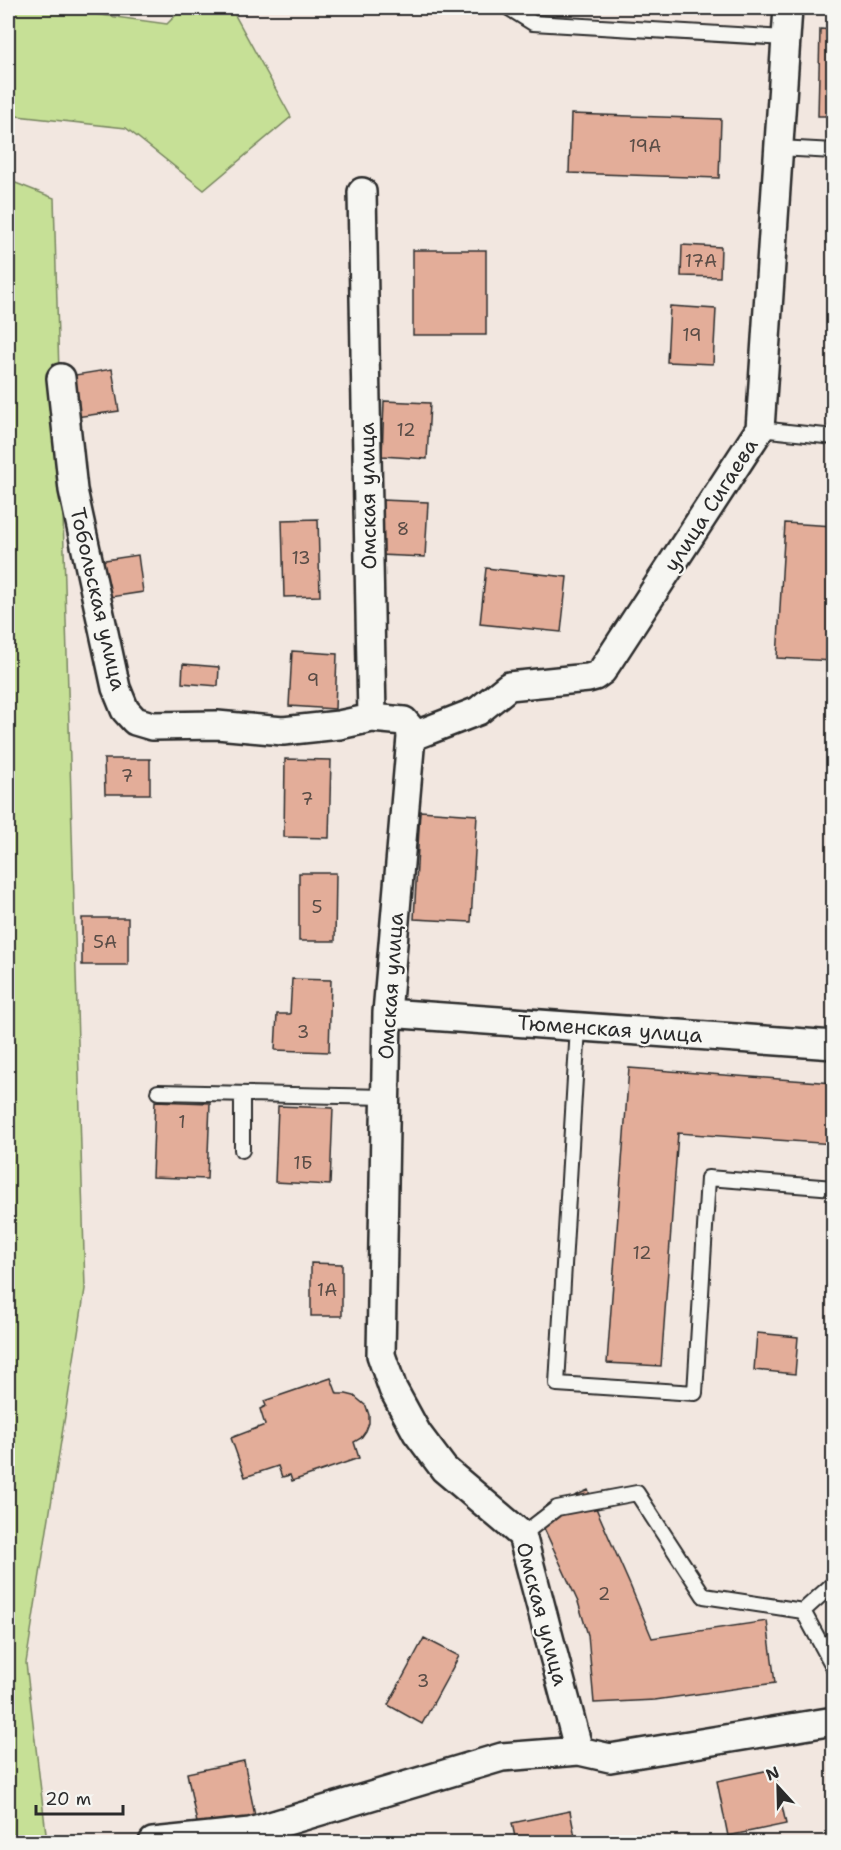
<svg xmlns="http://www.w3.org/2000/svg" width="841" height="1850" font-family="'Shantell Sans',sans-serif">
	<rect width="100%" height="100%" fill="#f2e7e0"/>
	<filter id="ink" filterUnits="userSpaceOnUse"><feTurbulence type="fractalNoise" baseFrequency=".0167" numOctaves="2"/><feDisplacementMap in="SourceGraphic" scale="12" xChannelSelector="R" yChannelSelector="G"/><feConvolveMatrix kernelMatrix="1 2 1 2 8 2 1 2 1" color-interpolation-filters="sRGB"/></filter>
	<g filter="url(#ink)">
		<path fill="#c6e096" stroke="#788660" stroke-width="1.5" d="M8 8H50L167 24 183 8H231L291 117 204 190 126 128 8 115Z
			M8 180 54 198 85 1289 26 1663 47 1842H8Z"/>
		<path fill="#e3ad99" stroke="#2b2b2b" stroke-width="1.5" d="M820 29 834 30V116H818Z
			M571 114 721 119 719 178 569 173Z
			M682 245 721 247 720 277 681 276Z
			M413 250H486V335H413Z
			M670 306 716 309 713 364 667 362Z
			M112 369 119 411 76 417 69 376Z
			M384 401 430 403 427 459 382 456Z
			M382 500 428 502 425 557 379 555Z
			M318 519 320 596 284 597 282 520Z
			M785 523 834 526V661L777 658Z
			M138 555 143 592 98 599 92 562Z
			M486 568 567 577 561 632 480 624Z
			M292 651 337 654 335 709 289 706Z
			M183 664 219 667 218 686 182 683Z
			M104 759H150V794H105Z
			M285 759 331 760 329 838 284 837Z
			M420 811 477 815 471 922 414 919Z
			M299 873H336L335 941H299Z
			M82 918H128V965H82Z
			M292 979 331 980 329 1052 275 1050 277 1014H290Z
			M629 1068 834 1083V1144L678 1133 661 1366 607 1363Z
			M155 1101 210 1103 207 1179 152 1177Z
			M278 1106 333 1108 330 1185 275 1182Z
			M311 1263 342 1264V1316H311Z
			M757 1333 798 1337 795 1374 754 1370Z
			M331 1378 337 1394H346L354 1396 366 1406 369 1415V1423L366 1431 361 1438 354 1442 359 1458 292 1481 290 1475 282 1477 278 1466 245 1477 231 1438 265 1425 260 1409 266 1406 264 1401Z
			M588 1490 630 1585 652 1638 767 1621 775 1683 655 1700 594 1703 588 1635 578 1602 537 1513Z
			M424 1638 459 1656 422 1724 388 1705Z
			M244 1761 255 1816 198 1828 187 1773Z
			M774 1769 786 1824 728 1836 717 1781Z
			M570 1811 576 1842H516L512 1823Z"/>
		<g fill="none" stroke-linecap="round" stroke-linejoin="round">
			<g stroke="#2b2b2b" stroke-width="18">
				<path id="lane" d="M509 8 533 23 786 38
					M779 148 834 151
					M760 429 834 437
					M578 1027 557 1384 695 1393 708 1178 834 1188
					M158 1092 386 1097
					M242 1150V1094
					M522 1535 557 1508 637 1493 704 1596 803 1611 834 1668
					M803 1611 834 1583"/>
			</g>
			<g stroke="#2b2b2b" stroke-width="32">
				<path id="street" d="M362 192 372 718 404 721 410 728 411 737 387 1013 381 1355 393 1389 417 1433 444 1469 522 1535 579 1751
					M61 378 73 490 116 688 125 710 135 721 152 726 217 725 283 731 339 725 372 718
					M411 737 478 711 509 686 588 678 595 676 602 671 760 429 788 8
					M387 1013 834 1045
					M153 1842 250 1832 502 1757 579 1751 610 1758 834 1721"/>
			</g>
			<use href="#lane" stroke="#f6f6f2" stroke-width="14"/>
			<use href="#street" stroke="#f6f6f2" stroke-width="27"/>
		</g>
	</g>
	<g text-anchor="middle" stroke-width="4.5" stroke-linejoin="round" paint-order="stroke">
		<g font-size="18" fill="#594c46">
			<text x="645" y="152">19А</text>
			<text x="701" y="267">17А</text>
			<text x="692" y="341">19</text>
			<text x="406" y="436">12</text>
			<text x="403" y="535">8</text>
			<text x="301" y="564">13</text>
			<text x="313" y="686">9</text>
			<text x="127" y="782">7</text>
			<text x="307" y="805">7</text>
			<text x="317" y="913">5</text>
			<text x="105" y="948">5А</text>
			<text x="303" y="1038">3</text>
			<text x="182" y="1128">1</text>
			<text x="303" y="1169">1Б</text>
			<text x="642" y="1259">12</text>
			<text x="327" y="1296">1А</text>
			<text x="604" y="1600">2</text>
			<text x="423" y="1687">3</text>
		</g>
		<g font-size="21" fill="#2b2b2b" stroke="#f6f6f2">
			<text transform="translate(368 496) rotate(-91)" y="7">Омская улица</text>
			<text transform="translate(711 505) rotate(-57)" y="7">улица Сигаева</text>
			<text transform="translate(98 599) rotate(77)" y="7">Тобольская улица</text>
			<text transform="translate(391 986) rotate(-86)" y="7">Омская улица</text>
			<text transform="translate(610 1029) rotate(4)" y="7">Тюменская улица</text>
			<text transform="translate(542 1614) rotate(75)" y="7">Омская улица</text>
		</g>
	</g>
	<rect width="841" height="1850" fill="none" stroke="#f6f6f2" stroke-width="30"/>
	<rect x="15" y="15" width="811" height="1820" fill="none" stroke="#2b2b2b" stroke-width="2" filter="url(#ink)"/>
	<g transform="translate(778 1787) rotate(338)" stroke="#f6f6f2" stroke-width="4.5" paint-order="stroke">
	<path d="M0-4.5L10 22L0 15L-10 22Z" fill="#2b2b2b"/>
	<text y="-9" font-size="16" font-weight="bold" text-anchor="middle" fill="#2b2b2b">N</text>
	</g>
	<path d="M36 1805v9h87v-9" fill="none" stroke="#2b2b2b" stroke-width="3"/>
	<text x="45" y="1805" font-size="18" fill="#2b2b2b" stroke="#f6f6f2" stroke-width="4.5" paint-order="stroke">20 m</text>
</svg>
